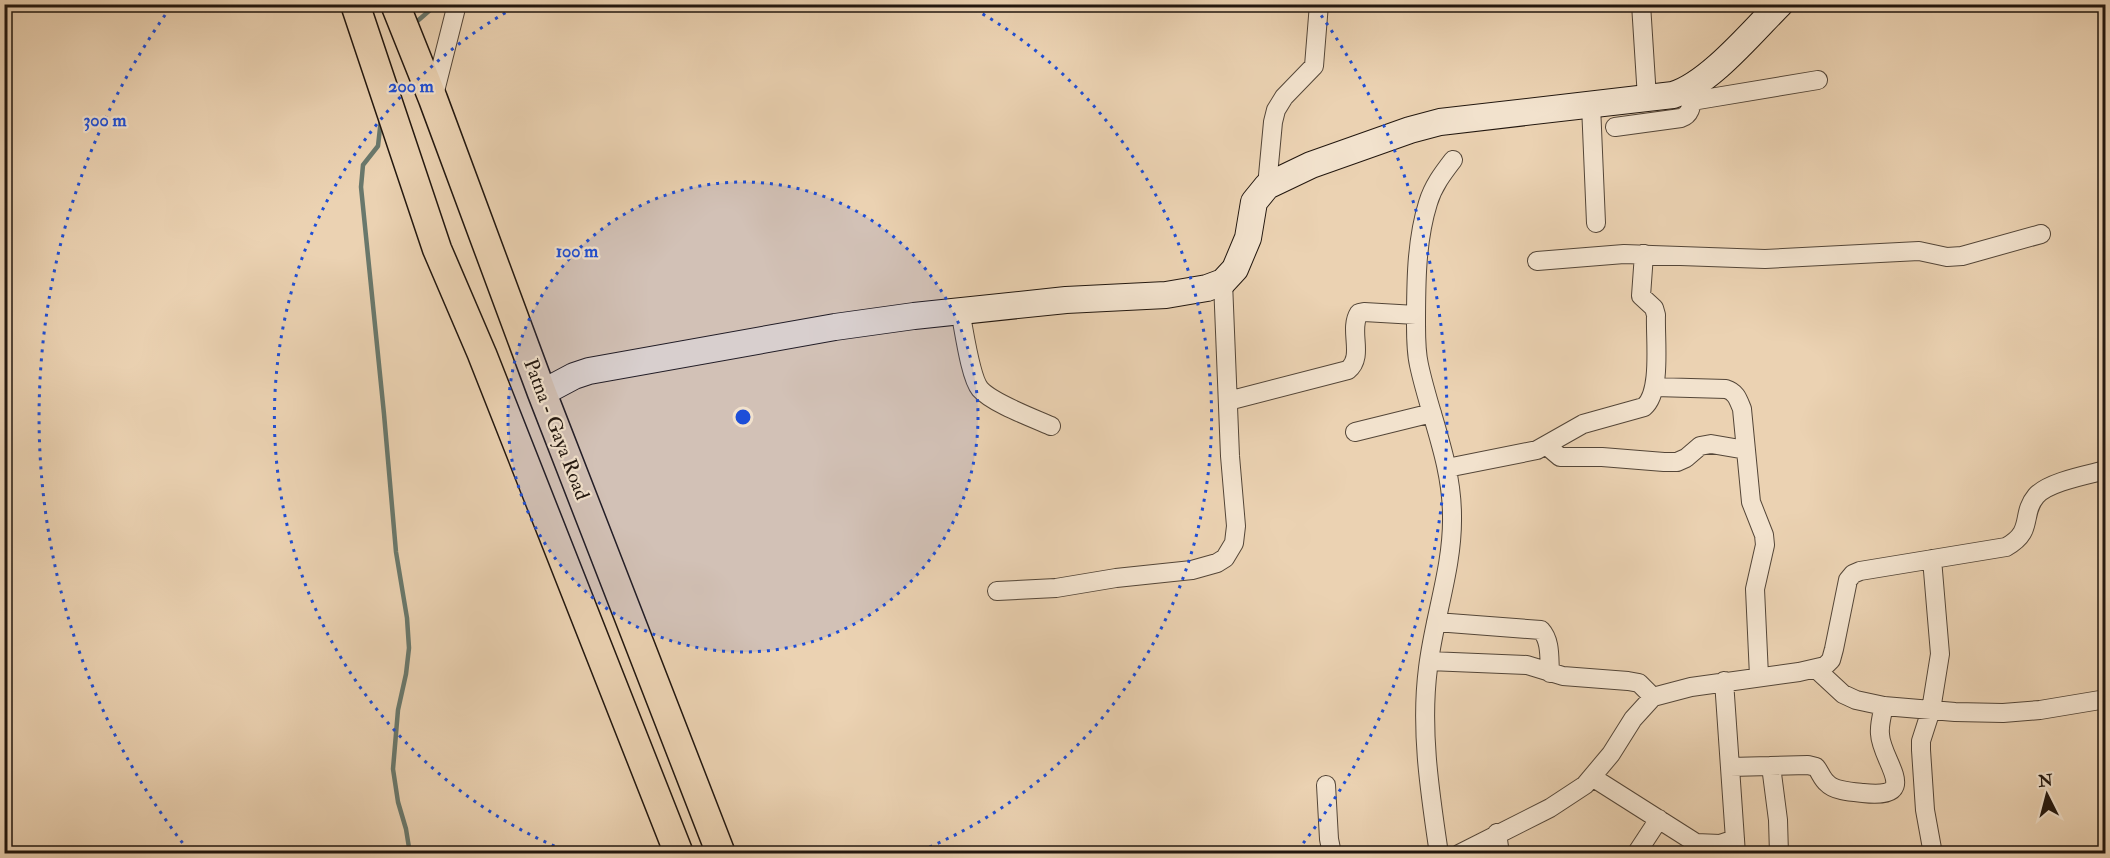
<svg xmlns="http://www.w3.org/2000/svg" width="2110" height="858" font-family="'IM FELL Double Pica',serif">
	<rect width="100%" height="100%" fill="#ebd2b2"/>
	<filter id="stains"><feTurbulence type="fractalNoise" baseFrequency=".00333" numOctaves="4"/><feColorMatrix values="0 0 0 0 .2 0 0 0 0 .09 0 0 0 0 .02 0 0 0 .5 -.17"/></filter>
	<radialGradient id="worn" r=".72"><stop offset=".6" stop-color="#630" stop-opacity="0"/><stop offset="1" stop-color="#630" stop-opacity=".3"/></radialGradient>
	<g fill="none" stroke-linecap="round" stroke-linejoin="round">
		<path stroke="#69786c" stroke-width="4.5" d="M414 24 437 4
			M381 119 378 146 363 165 361 187 384 414 396 552 407 618 409 648 406 674 398 710 393 769 398 802 406 829 410 854"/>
		<g stroke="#544638" stroke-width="20">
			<path id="street" d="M1641 4 1647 98
				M433 99 457 4
				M1692 101 1818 80
				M1591 105 1596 223
				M1615 127 1681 118C1693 114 1691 102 1693 90
				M1267 186 1273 122 1276 110 1284 97 1314 66 1319 4
				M1537 261 1624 254 1765 259 1919 251 1947 257 1962 256 2041 234
				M960 311C964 329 970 377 980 389 992 403 1033 418 1051 426
				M1655 387 1726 389C1736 392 1738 399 1742 409L1751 502 1764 535 1765 545 1755 589 1759 676
				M1228 401 1348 370C1365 356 1348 330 1359 313L1364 312 1416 315
				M1355 432 1432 413
				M1547 446 1560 457H1602L1664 462H1677L1686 458 1700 446 1711 444 1746 450
				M1447 468 1537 450 1583 424 1644 407C1662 392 1655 339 1656 315L1654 308 1641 296 1644 254
				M1932 559 1940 654 1931 710 1921 741V750L1925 810 1933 854
				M997 591 1056 588 1116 578 1192 570 1217 563 1225 558 1234 543 1236 526 1230 456 1223 282
				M1436 622 1541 630C1551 641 1549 658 1550 673
				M1429 661 1527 665 1563 676 1628 681 1639 683 1653 697
				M1816 669 1843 694 1856 700 1884 706 1955 712 2003 713 2040 710 2106 699
				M1724 681 1736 854
				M1771 766 1778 820 1779 854
				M1730 767 1808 765 1816 767C1820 772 1822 779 1827 783 1834 791 1852 792 1863 793 1923 800 1881 761 1880 734 1879 725 1882 715 1884 706
				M1592 777 1696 843 1720 844 1735 839
				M1326 785 1329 839 1332 854
				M1497 833 1500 854
				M1439 854C1430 793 1420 730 1428 668 1434 617 1453 567 1452 516 1452 463 1430 416 1419 365 1416 352 1416 338 1416 325 1416 285 1416 241 1428 203 1433 186 1443 173 1453 160
				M1459 854 1550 808 1585 785 1611 754 1633 719 1653 697 1691 687 1799 672 1825 666 1831 660 1834 649 1848 580 1853 574 1860 571 2006 547C2035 531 2020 515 2036 496 2048 482 2087 475 2106 470
				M1636 854 1659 819"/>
		</g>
		<g stroke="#22170f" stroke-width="28">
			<path id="secondary" d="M542 393 574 376 589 371 835 327 914 316 1066 300 1166 295 1207 288 1223 282 1235 269 1248 238 1254 202 1267 186 1311 165 1410 130 1440 122 1673 95C1709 84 1752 32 1780 4"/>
		</g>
		<g stroke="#22170f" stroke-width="31">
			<path id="primary" d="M355 4 437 249 482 354 679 854
				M395 4 433 99 542 393 721 854"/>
		</g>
		<use href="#street" stroke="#f2e2cd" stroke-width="18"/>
		<use href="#secondary" stroke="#f2e2cd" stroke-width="26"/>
		<use href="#primary" stroke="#ebd2b2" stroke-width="28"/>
	</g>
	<circle cx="743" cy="417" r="235" fill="#1d4ed8" fill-opacity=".12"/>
	<g fill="none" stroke="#1d4ed8" stroke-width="3" stroke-dasharray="3 6">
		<circle cx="743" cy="417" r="235"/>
		<path d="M571 853A469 469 0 0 1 519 5M967 5A469 469 0 0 1 915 853"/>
		<path d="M188 850A704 704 0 0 1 170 8M1316 8A704 704 0 0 1 1298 850"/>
	</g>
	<g text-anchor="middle" stroke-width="4.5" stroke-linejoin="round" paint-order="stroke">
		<g font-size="20" fill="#22170f" stroke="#f2e2cd">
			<text transform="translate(557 429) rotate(69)" y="7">Patna - Gaya Road</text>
		</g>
	</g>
	<circle cx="743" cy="417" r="9" fill="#1d4ed8" stroke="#f2e2cd" stroke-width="3"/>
	<g font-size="18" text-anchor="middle" font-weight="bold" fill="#1d4ed8" stroke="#f2e2cd" stroke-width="4.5" stroke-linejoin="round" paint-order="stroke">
		<text x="411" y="92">200 m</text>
		<text x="105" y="126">300 m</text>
		<text x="577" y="257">100 m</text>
	</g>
	<rect width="2110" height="858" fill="none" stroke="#ebd2b2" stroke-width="24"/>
	<rect x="6" y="6" width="2098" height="846" fill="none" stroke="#22170f" stroke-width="3"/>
	<rect x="12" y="12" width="2086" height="834" fill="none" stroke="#22170f" stroke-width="1.5"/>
	<g transform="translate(2047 795) rotate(354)" stroke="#f2e2cd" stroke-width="4.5" paint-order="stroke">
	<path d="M0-4.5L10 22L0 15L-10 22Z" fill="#22170f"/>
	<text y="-9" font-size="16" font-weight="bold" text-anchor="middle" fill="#22170f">N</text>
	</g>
	<rect width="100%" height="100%" filter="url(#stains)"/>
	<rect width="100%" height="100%" fill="url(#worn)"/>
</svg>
